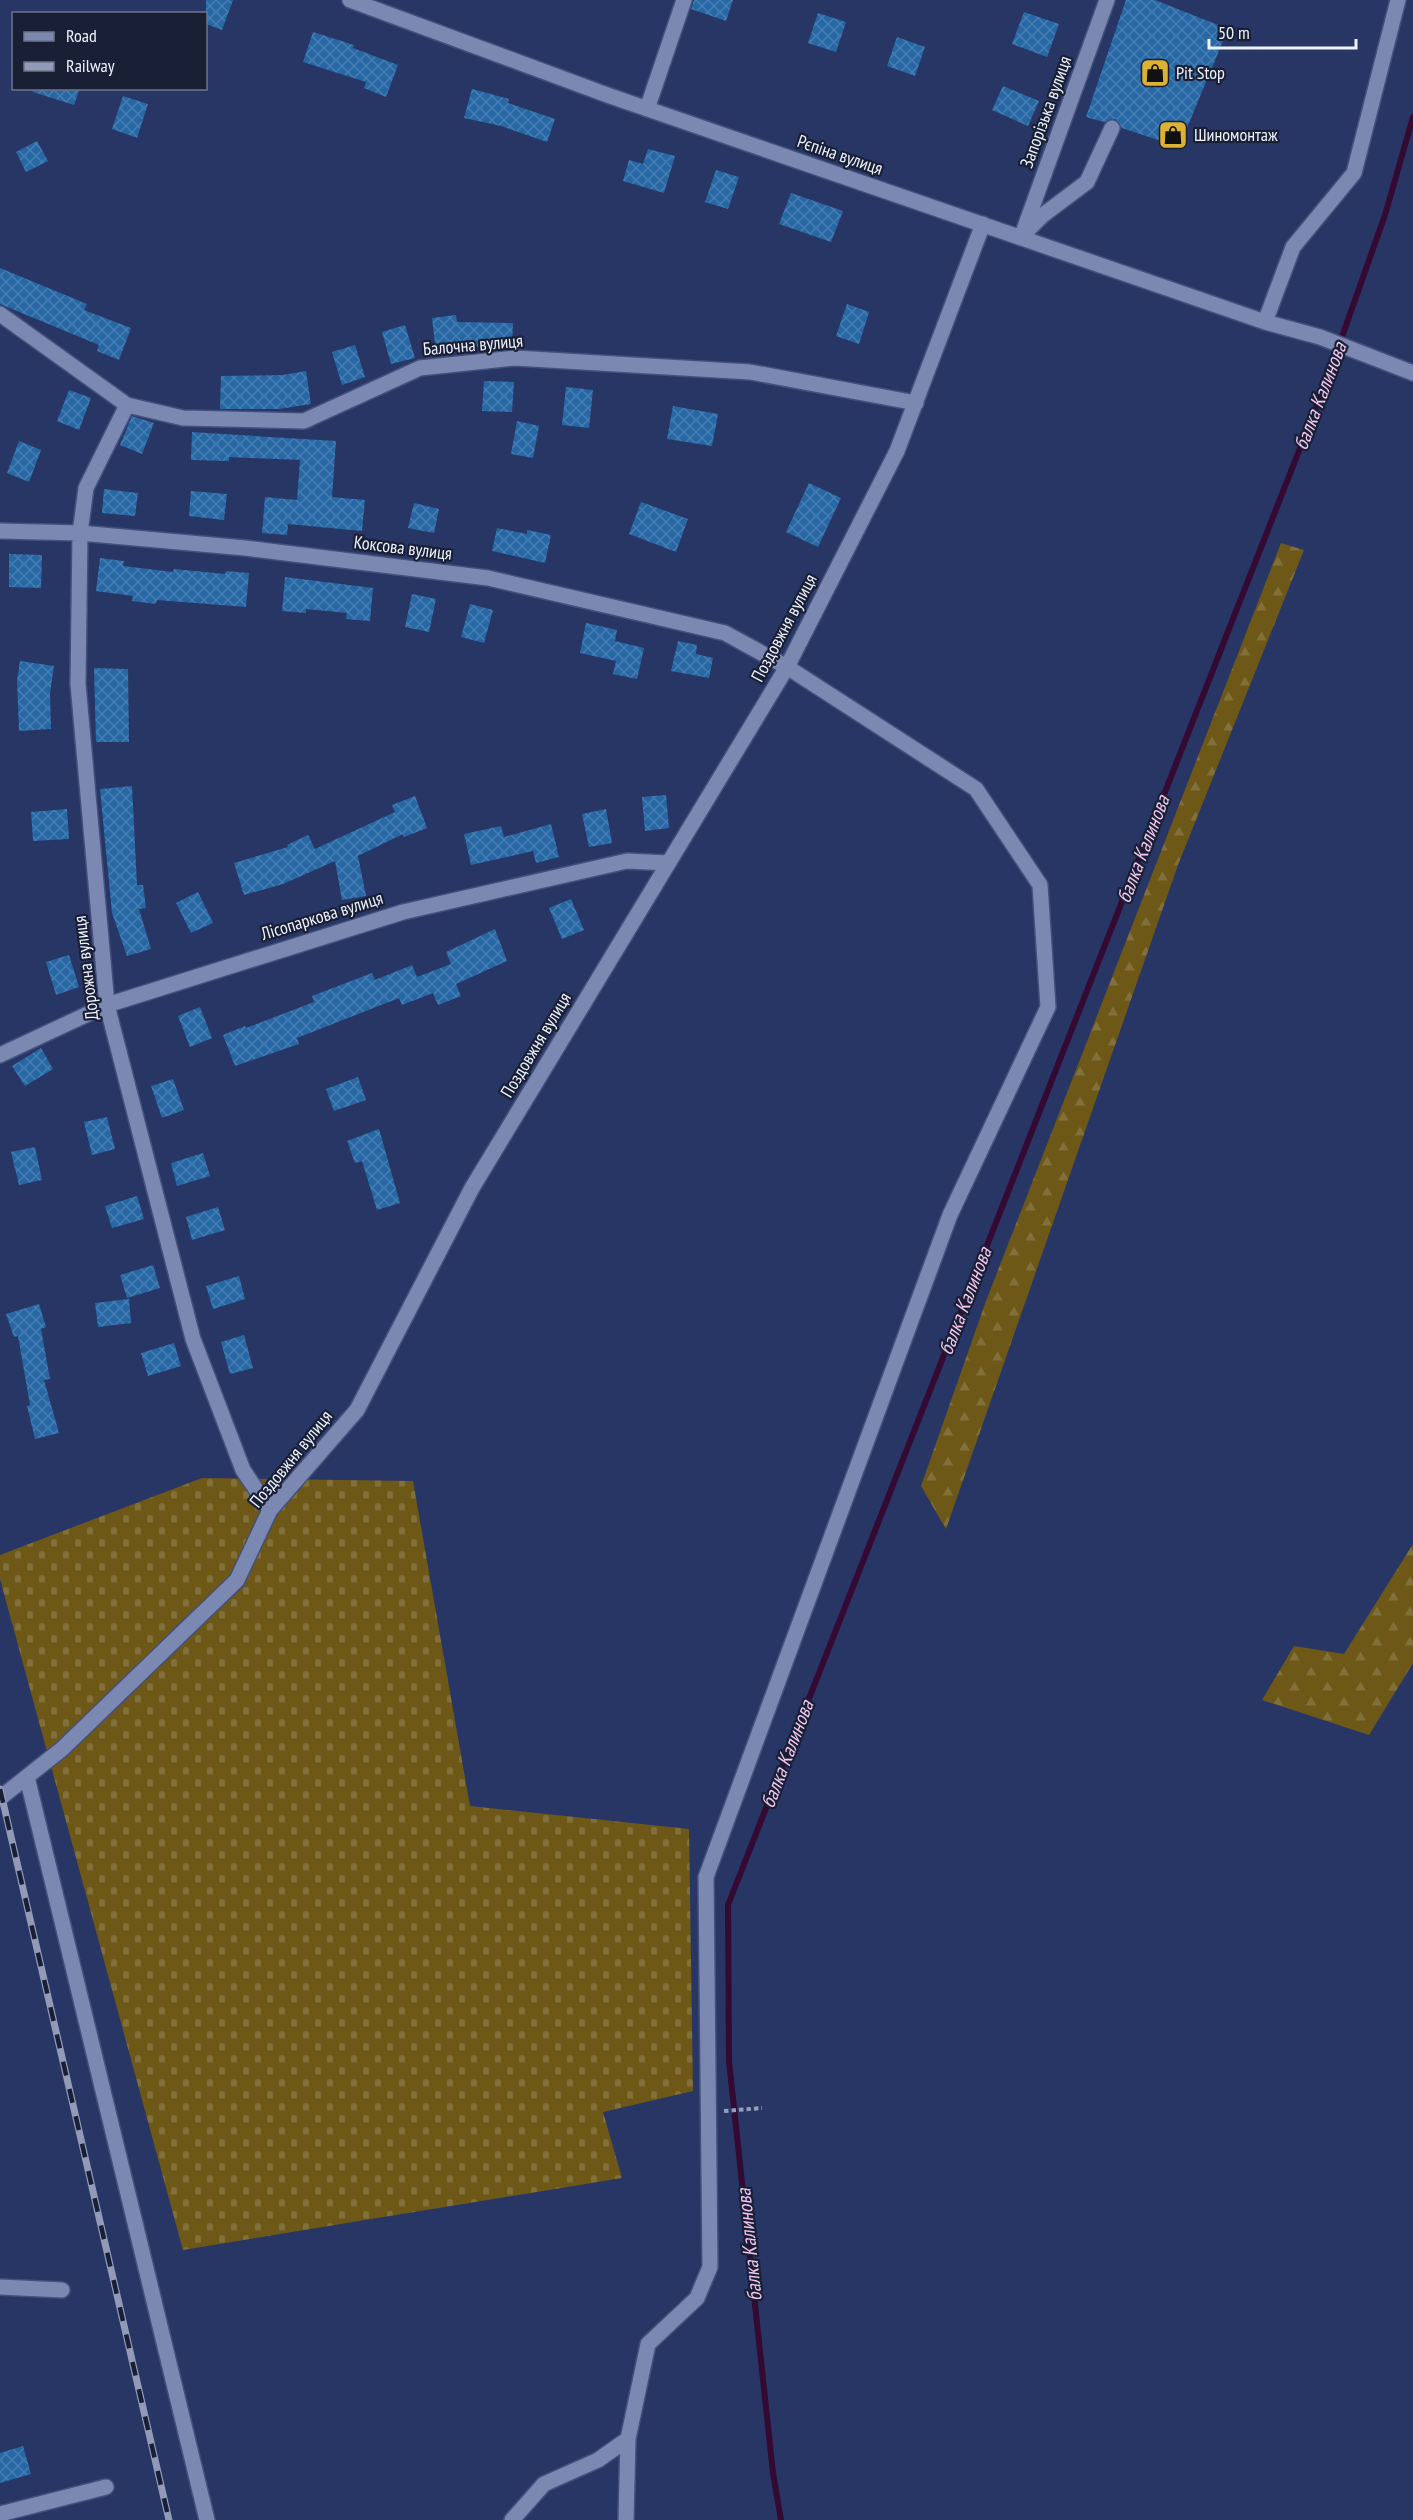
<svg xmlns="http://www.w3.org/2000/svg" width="1413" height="2520" font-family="'PT Sans Narrow',sans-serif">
	<defs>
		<pattern id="forest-firs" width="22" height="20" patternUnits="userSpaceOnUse" patternTransform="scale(1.5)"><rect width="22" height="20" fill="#6d5817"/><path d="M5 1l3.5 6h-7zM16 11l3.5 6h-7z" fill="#82703a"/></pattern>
		<pattern id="cemetery-stones" width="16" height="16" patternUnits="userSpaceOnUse" patternTransform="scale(1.5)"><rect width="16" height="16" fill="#6d5817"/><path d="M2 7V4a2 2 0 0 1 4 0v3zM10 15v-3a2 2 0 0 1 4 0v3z" fill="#82703a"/></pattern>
		<pattern id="building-cross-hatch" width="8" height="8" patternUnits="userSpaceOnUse" patternTransform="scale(1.5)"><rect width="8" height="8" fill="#2667a4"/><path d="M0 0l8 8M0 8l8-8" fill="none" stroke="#467db2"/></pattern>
	</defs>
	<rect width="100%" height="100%" fill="#283666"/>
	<path fill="url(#forest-firs)" d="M1281 543 1304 550 1178 865 946 1529 921 1486 986 1301Z
		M1413 1544V1663L1369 1735 1262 1700 1294 1646 1344 1654Z"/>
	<path fill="url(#cemetery-stones)" d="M202 1478 413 1481 470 1806 689 1829 693 2091 603 2112 622 2178 183 2250 0 1579V1555Z"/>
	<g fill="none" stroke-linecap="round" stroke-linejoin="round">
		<path stroke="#340932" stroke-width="6" d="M781 2520 773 2473 729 2061 728 1905 1326 382 1385 215 1413 117"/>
	</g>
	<path fill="url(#building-cross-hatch)" d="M206 0H233L222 30 206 24Z
		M694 0H733L726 21 691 9Z
		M1126 0H1155L1228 29 1179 147 1122 128 1116 119 1104 122 1086 117Z
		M1024 12 1059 24 1047 57 1012 44Z
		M818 13 846 22 836 52 808 43Z
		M313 32 354 45 353 48 398 65 386 97 364 88 366 82 303 62Z
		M897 37 925 47 915 76 887 66Z
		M1003 86 1039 101 1028 126 992 110Z
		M33 88H80L74 105 33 92Z
		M472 89 509 99 508 103 555 119 547 142 501 126 464 118Z
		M123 96 148 104 137 138 112 129Z
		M37 141 48 161 26 172 16 152Z
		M648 149 675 156 664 193 623 181 629 160 643 164Z
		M716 170 739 177 728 209 705 202Z
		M791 193 843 211 831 242 779 224Z
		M0 268 87 304 84 310 131 328 119 360 97 351 99 345 0 304Z
		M847 304 869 312 859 344 836 336Z
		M456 315 457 322 513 323 512 347 459 346 460 349 436 352 432 318Z
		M405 325 415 358 391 364 382 332Z
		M355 345 365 377 342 385 332 352Z
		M306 371 311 404 279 409H220L221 376 283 375Z
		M484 381 514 382 512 412 482 411Z
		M566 387 593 390 589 428 562 425Z
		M69 390 91 398 79 430 57 421Z
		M673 406 718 414 712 446 667 439Z
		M132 416 154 423 142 454 120 445Z
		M517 421 539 426 533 458 511 454Z
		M192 432 336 441 332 497 365 500 362 531 288 524 287 535 262 533 265 497 297 500 300 460 229 457V461L191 460Z
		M19 441 41 450 29 482 7 473Z
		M809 483 841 498 818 547 786 532Z
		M104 489 138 493 135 516 102 513Z
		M191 491 227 494 224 520 189 516Z
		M641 502 688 519 676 552 629 534Z
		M414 503 439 509 434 533 408 528Z
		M497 528 527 534V530L551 535 545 563 492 551Z
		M9 554 42 555 41 588 9 587Z
		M100 558 124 561 123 566 173 572 174 569 225 574 226 571 249 573 246 607 157 600 156 604 132 601 133 596 96 591Z
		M285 577 373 588 370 621 346 619 347 613 306 609V613L282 611Z
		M412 594 436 599 429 632 405 627Z
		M470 604 493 610 484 643 461 637Z
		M586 623 617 630 615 641 644 648 637 679 613 674 616 661 580 653Z
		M678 641 697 645 696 654 713 658 709 678 671 671Z
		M20 661 54 666 50 693 51 729 19 731 17 681Z
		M94 668 128 669 129 742H96Z
		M132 786 137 885H143L146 908 139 909 151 949 127 956 112 913 100 789Z
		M666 795 669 828 645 831 642 797Z
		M415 796 427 828 404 837 403 834 358 856 366 896 342 900 335 861 283 884 244 895 234 863 288 847 287 845 308 835 315 849 395 812 392 805Z
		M67 809 69 839 33 841 31 812Z
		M606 809 612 843 589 847 582 814Z
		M551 824 559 857 536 863 533 851 471 865 464 834 501 826 504 837Z
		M198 892 213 923 191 933 176 903Z
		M571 899 584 930 562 939 549 908Z
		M495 929 507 961 456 984 461 996 438 1005 433 993 402 1005 399 998 297 1038 299 1044 235 1066 223 1035 245 1026 246 1028 314 1002 312 996 372 973 375 980 412 965 417 977 451 964 446 952Z
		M69 955 79 987 56 995 46 962Z
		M200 1007 212 1038 190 1047 178 1016Z
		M41 1048 53 1069 25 1086 12 1066Z
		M358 1077 366 1100 334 1111 326 1089Z
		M173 1079 184 1110 162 1118 151 1086Z
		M107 1117 115 1149 92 1155 84 1122Z
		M379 1129 400 1203 377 1210 362 1161 355 1163 347 1141Z
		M35 1147 42 1180 19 1185 11 1152Z
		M203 1153 210 1176 177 1186 171 1163Z
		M137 1196 144 1219 112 1228 105 1206Z
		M218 1207 225 1230 192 1240 186 1217Z
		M153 1265 160 1288 127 1298 120 1275Z
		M239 1276 245 1299 213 1309 206 1286Z
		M129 1299 131 1323 98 1327 95 1303Z
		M39 1304 46 1327 41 1329 50 1379 44 1380 59 1433 35 1439 27 1406 30 1405 18 1336 14 1337 6 1314Z
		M244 1335 253 1368 230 1374 221 1342Z
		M174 1343 181 1366 148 1376 141 1353Z
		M23 2446 31 2474 0 2483V2453Z"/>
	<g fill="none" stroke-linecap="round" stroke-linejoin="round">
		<g stroke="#44507b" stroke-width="18">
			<path id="minor" d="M350 0 610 96 1265 322 1320 337 1413 373
				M647 109 684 0
				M1025 233 1043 215 1087 182 1112 128
				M1021 238 1107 0
				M0 314 127 405 183 418 304 421 420 368 515 358 750 372 916 403
				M1265 322 1293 247 1354 173 1398 0
				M127 405 86 488 80 533 78 684 107 1005 193 1339 243 1470 270 1510
				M0 531 80 533 245 548 488 578 725 633 787 667 976 789 1040 885 1048 1007 950 1215 706 1877 710 2267 697 2298 648 2344 628 2439 626 2520
				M0 1055 107 1005 403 912 627 861 668 863
				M27 1777 207 2520
				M0 1798 62 1749 237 1580 270 1510 357 1410 472 1188 787 667 897 451 983 224
				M0 2287 62 2290
				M0 2514 106 2487
				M512 2520 544 2484 598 2460 628 2439"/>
		</g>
		<path stroke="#949db9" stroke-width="4" stroke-dasharray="4.5 3" stroke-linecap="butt" d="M724 2111 762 2108"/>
		<use href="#minor" stroke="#7a88b2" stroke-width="15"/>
		<g stroke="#919ab7" stroke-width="7">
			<path id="rail" d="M0 1789 169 2520"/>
		</g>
		<use href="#rail" stroke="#192035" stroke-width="4.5" stroke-dasharray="14" stroke-linecap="butt"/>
	</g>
	<defs>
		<g id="shop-square" transform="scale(1.5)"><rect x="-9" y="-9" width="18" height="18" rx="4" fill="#dbb233" stroke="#192035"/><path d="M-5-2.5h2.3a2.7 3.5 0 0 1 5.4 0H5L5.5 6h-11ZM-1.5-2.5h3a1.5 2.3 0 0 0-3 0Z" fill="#111"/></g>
	</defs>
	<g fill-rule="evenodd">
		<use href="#shop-square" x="1155" y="73"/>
		<use href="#shop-square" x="1173" y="135"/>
	</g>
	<g text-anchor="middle" stroke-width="4.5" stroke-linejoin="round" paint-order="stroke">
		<g font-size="18" fill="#eef2ff" stroke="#192035" text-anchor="start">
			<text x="1176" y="79">Pit Stop</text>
			<text x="1194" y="141">Шиномонтаж</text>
		</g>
		<g font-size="18" fill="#eef2ff" stroke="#192035">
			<text transform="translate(1046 112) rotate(-70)" y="6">Запорізька вулиця</text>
			<text transform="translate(840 155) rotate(19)" y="6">Рєпіна вулиця</text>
			<text transform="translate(473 345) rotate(-5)" y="6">Балочна вулиця</text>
			<text transform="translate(403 548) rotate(7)" y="6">Коксова вулиця</text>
			<text transform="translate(784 628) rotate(-62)" y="6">Поздовжня вулиця</text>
			<text transform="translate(322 916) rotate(-17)" y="6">Лісопаркова вулиця</text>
			<text transform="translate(86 968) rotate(-97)" y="6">Дорожна вулиця</text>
			<text transform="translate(536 1045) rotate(-59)" y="6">Поздовжня вулиця</text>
			<text transform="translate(291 1459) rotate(-51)" y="6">Поздовжня вулиця</text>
		</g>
		<g font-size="20" font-style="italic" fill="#f3c7ee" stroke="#192035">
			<text transform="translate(1320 396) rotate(-69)" y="7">балка Калинова</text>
			<text transform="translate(1143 849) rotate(-69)" y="7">балка Калинова</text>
			<text transform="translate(965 1301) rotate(-69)" y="7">балка Калинова</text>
			<text transform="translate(787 1754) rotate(-69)" y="7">балка Калинова</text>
			<text transform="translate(749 2245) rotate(-96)" y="7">балка Калинова</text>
		</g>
	</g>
	<rect x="12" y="12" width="195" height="78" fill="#192035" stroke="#6e7486" stroke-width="1.5"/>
	<rect x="24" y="32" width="30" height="9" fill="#7a88b2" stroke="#6e7486" stroke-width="1.5"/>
	<text x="66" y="42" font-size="18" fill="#eef2ff">Road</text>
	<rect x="24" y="62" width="30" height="9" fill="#919ab7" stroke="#6e7486" stroke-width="1.5"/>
	<text x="66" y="72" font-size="18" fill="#eef2ff">Railway</text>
	<path d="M1209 39v9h147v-9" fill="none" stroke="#eef2ff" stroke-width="3"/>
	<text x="1218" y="39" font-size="18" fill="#eef2ff" stroke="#192035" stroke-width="4.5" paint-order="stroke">50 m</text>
</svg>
